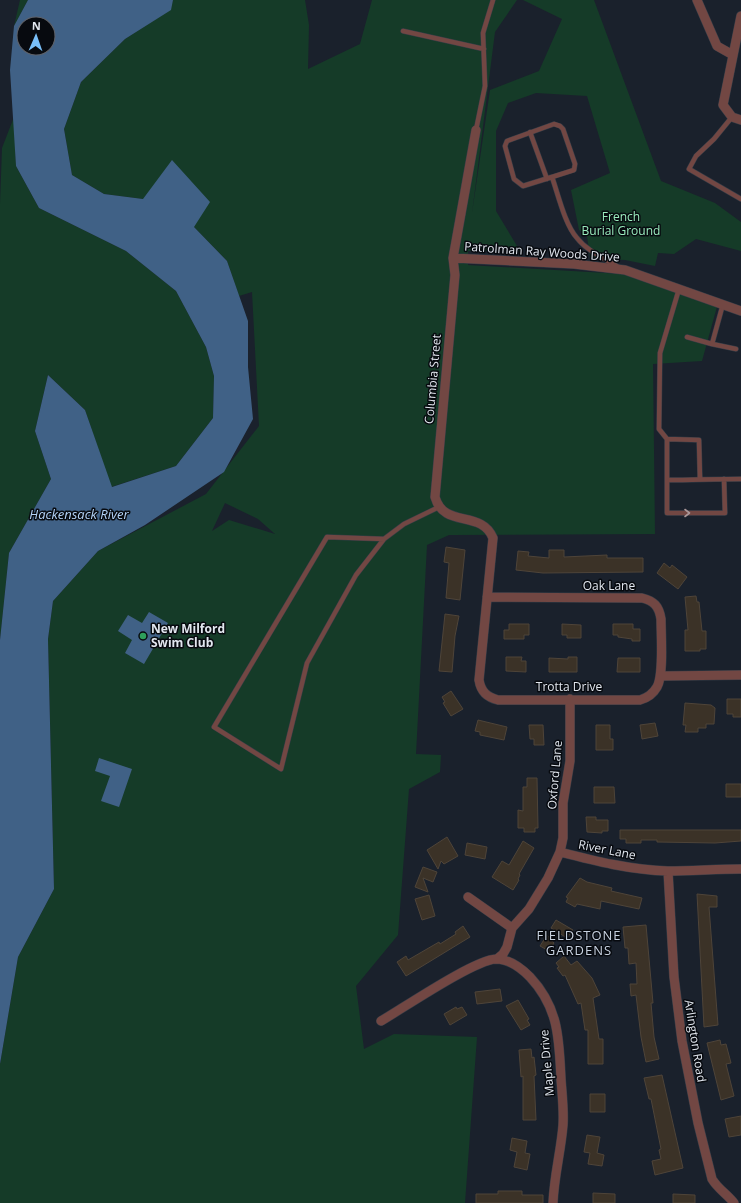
<svg xmlns="http://www.w3.org/2000/svg" width="741" height="1203" font-family="'Open Sans',sans-serif">
	<rect width="100%" height="100%" fill="#1a212c"/>
	<path fill="#153b28" fill-rule="evenodd" d="M20 0H28L14 26Z
		M173 0H305L309 25 308 69 360 44 372 0H517L495 32 472 213 490 90 539 71 562 19 523 0H594L661 181 715 203 741 222V251L696 239 674 254 658 253 655 266 625 260 590 258 587 236 579 230 571 190 610 173 587 96 536 93 508 103 496 131V211L520 251H468V265L623 274 718 303 702 361 653 364 655 534 449 535 427 545 416 754 441 755 440 772 409 789 398 935 356 986 364 1049 394 1034 477 1037 465 1203H0V1064L18 957 54 889 48 639 53 601 98 551 206 494 259 426 252 292 239 296 227 261 194 227 143 199 104 194 72 175 64 129 81 82 125 39 170 10ZM225 503 258 519 275 534 229 520 212 531Z
		M14 117 16 166 39 208 126 251 176 291 206 347 214 376 213 418 176 466 111 487 85 410 48 375 35 431 51 479 9 553 0 640V204L2 148Z"/>
	<path fill="#406186" fill-rule="evenodd" d="M28 0H173L171 10 125 39 81 82 64 129 72 175 104 194 143 199 172 160 210 202 194 227 227 261 248 321V367L253 419 224 472 145 525 98 551 53 601 48 639 54 889 18 957 0 1064V640L9 553 51 479 35 431 48 375 85 410 112 487 176 466 213 418 214 376 206 347 176 291 126 251 39 208 16 166 10 70 14 26ZM24 24H48V48H24Z
		M149 612 168 623 144 664 125 653 132 640 118 631 128 615 142 623Z
		M99 758 132 769 119 807 101 801 110 776 95 771Z"/>
	<path fill="#3b3227" stroke="#4e4439" d="M446 547 465 550 460 600 446 598 449 563 444 562Z
		M549 550H564V557L607 555V558H643V572L543 573 516 570 518 551 529 552 528 556 549 558Z
		M664 563 670 568 672 565 687 577 678 589 657 573Z
		M696 596 697 602H699L702 631H706V649H700V651H685V630H688L685 597Z
		M445 614 459 616 455 636 452 672 439 671Z
		M509 624H529V635H524V639H504V630H509Z
		M562 624 581 625V638H567V635H562Z
		M613 624H633V629H640V641H632V639L618 637V635H613Z
		M506 657H522L521 661H526V672L506 671Z
		M568 657H577V672H549V658L568 659Z
		M618 658H640V672H617Z
		M451 691 463 709 451 716 443 703 445 702 442 697Z
		M727 699H741V717H733V714H727Z
		M685 703 711 705 715 708 714 724H706V728H698V732H685L686 725H683Z
		M478 720 507 727 504 740 480 735V732L475 731Z
		M655 723 658 736 642 739 640 725Z
		M529 725H543L544 745H534V739H530Z
		M596 725H610V739H613V750H596Z
		M527 778H537L538 828H535V832H524V828H518V810L523 811V787H527Z
		M726 784H741V797H726Z
		M594 787H614L615 803H594Z
		M586 817H596V820H608V831H602V833L587 832Z
		M620 830H741V841L715 843 657 842V840H641V843H626V839H620Z
		M447 837 458 856 444 864 441 861 438 869 427 850Z
		M523 841 534 848 519 874 520 875 518 879 519 880 513 890 492 877 502 861 509 865Z
		M467 843 487 847 485 859 465 855Z
		M423 867 437 872 433 882 423 878 428 892 415 887Z
		M580 878 587 882 612 888 611 891 642 898 639 909 601 901 600 909 577 904 575 907 566 902 568 898 566 897Z
		M697 894 717 896V907H709L718 1025 704 1027Z
		M429 895 435 916 422 920 415 899Z
		M556 920 573 930 567 938 551 928Z
		M646 925 653 1003H651L654 1037 659 1059 646 1062 641 1037 636 995 631 996 630 984H637L636 963 629 964 628 948H625L623 927Z
		M463 926 470 937 406 976 397 962 406 956 408 960 439 942 440 944 456 934 455 932Z
		M547 935 554 943 549 951 540 946Z
		M564 956 571 965 577 961 592 978 600 995 593 998 599 1039H603V1064H588V1030H585L581 1003 578 1004 565 975 563 976 557 968 559 967 556 963Z
		M500 989 502 1001 477 1004 475 992Z
		M518 1000 529 1019 527 1020 530 1025 521 1030 506 1006Z
		M456 1007 457 1009 462 1007 467 1015 450 1025 444 1014Z
		M720 1040 721 1045 726 1044 731 1063 726 1064 734 1096 721 1100 707 1043Z
		M531 1049 532 1058 534 1057 536 1075 534 1076 536 1120H523V1076L521 1077 519 1050Z
		M662 1075 683 1168 655 1175 652 1161 661 1159 659 1150 661 1149 651 1099H649L644 1078Z
		M590 1094H605V1112H590Z
		M741 1116V1135L729 1137 725 1119Z
		M587 1135 600 1137 597 1153 604 1155 602 1166 588 1164 590 1153 584 1152Z
		M512 1138 527 1141 525 1153 530 1154 527 1170 514 1167 517 1152 510 1150Z
		M498 1191H522V1195H543V1203H476V1194H498Z
		M593 1193 615 1194V1203H593Z
		M673 1194 695 1195V1203H673Z"/>
	<g fill="none" stroke-linecap="round" stroke-linejoin="round">
		<g stroke="#363d47" stroke-width="5.5">
			<path id="service" d="M403 31 484 49
				M732 117 714 139 696 156 689 169 741 199
				M476 130 485 86 483 33 493 0
				M530 132 547 179
				M552 177 523 186 514 179 505 146 507 141 554 124 560 126 563 129 575 164 574 170 552 177C558 194 565 225 577 238 587 251 604 258 618 267
				M723 304 712 344 736 349
				M687 337 712 344
				M667 439 659 429 660 353 679 289
				M700 479 699 440 667 439V480C692 480 716 479 741 479
				M667 480V513H725L724 479
				M384 539 327 537 214 727 281 769 307 663 356 575 384 539 404 524 439 507"/>
		</g>
		<g stroke="#363d47" stroke-width="10">
			<path id="minor" d="M697 0 717 46 733 55
				M741 16 723 105 732 117 741 120
				M476 130 453 258 455 275 435 497C444 529 481 509 493 538L479 680C481 692 487 697 498 700H640C647 698 653 694 657 687 664 675 661 635 661 619 659 606 654 601 642 598L487 597
				M453 258 574 264 625 270 741 311
				M661 676 741 675
				M560 852C595 861 631 870 668 871 692 871 717 869 741 869
				M668 871 674 977 682 1041 698 1123 712 1179C718 1189 727 1194 734 1203
				M468 897 512 928
				M497 959 503 954 507 947 512 928 529 909 548 878 560 852 563 838V803L570 761V699
				M381 1021C405 1007 474 960 496 959 510 959 521 968 530 977 559 1008 559 1039 561 1079 562 1094 564 1110 563 1125 561 1151 554 1176 553 1203"/>
		</g>
		<use href="#service" stroke="#724743" stroke-width="4.5"/>
		<use href="#minor" stroke="#724743" stroke-width="9"/>
	</g>
	<defs><path id="oneway-chevron" d="M-2-3.5L2.5 0L-2 3.5" fill="none" stroke-width="1.6" stroke-linecap="round" stroke-linejoin="round"/></defs>
	<use stroke="#aa9799" href="#oneway-chevron" transform="translate(687 513)"/>
	<circle fill="#2e9e5b" stroke="#070a0f" stroke-width="1.5" cx="143" cy="636" r="4"/>
	<g text-anchor="middle" stroke-width="3" stroke-linejoin="round" paint-order="stroke">
		<g font-size="12" fill="#9aecbe" stroke="#070a0f">
			<text x="621" y="221">French<tspan x="621" dy="14">Burial Ground</tspan></text>
		</g>
		<g font-size="12" fill="#e2e7ef" stroke="#070a0f">
			<text transform="translate(542 252) rotate(4)" y="4">Patrolman Ray Woods Drive</text>
			<text transform="translate(433 379) rotate(-85)" y="4">Columbia Street</text>
			<text x="609" y="590">Oak Lane</text>
			<text x="569" y="691">Trotta Drive</text>
			<text transform="translate(555 775) rotate(-85)" y="4">Oxford Lane</text>
			<text transform="translate(607 850) rotate(11)" y="4">River Lane</text>
			<text transform="translate(695 1041) rotate(81)" y="4">Arlington Road</text>
			<text transform="translate(547 1063) rotate(-95)" y="4">Maple Drive</text>
		</g>
		<g font-size="12" font-weight="bold" fill="#e2e7ef" stroke="#070a0f" text-anchor="start">
			<text x="151" y="633">New Milford<tspan x="151" dy="14">Swim Club</tspan></text>
		</g>
		<g font-size="13" font-style="italic" fill="#b3d2f7" stroke="#070a0f">
			<text x="79" y="519">Hackensack River</text>
		</g>
		<g font-size="13" letter-spacing="1" fill="#c8d2e0" stroke="#070a0f">
			<text x="579" y="940">FIELDSTONE<tspan x="579" dy="15">GARDENS</tspan></text>
		</g>
	</g>
	<g transform="translate(36 36) rotate(2)"><circle r="19" fill="#070a0f" stroke="#5f6269"/>
	<path d="M0-3L7 15L0 10L-7 15Z" fill="#79bff8"/>
	<text y="-6" font-size="11" font-weight="bold" text-anchor="middle" fill="#e2e7ef">N</text>
	</g>
</svg>
